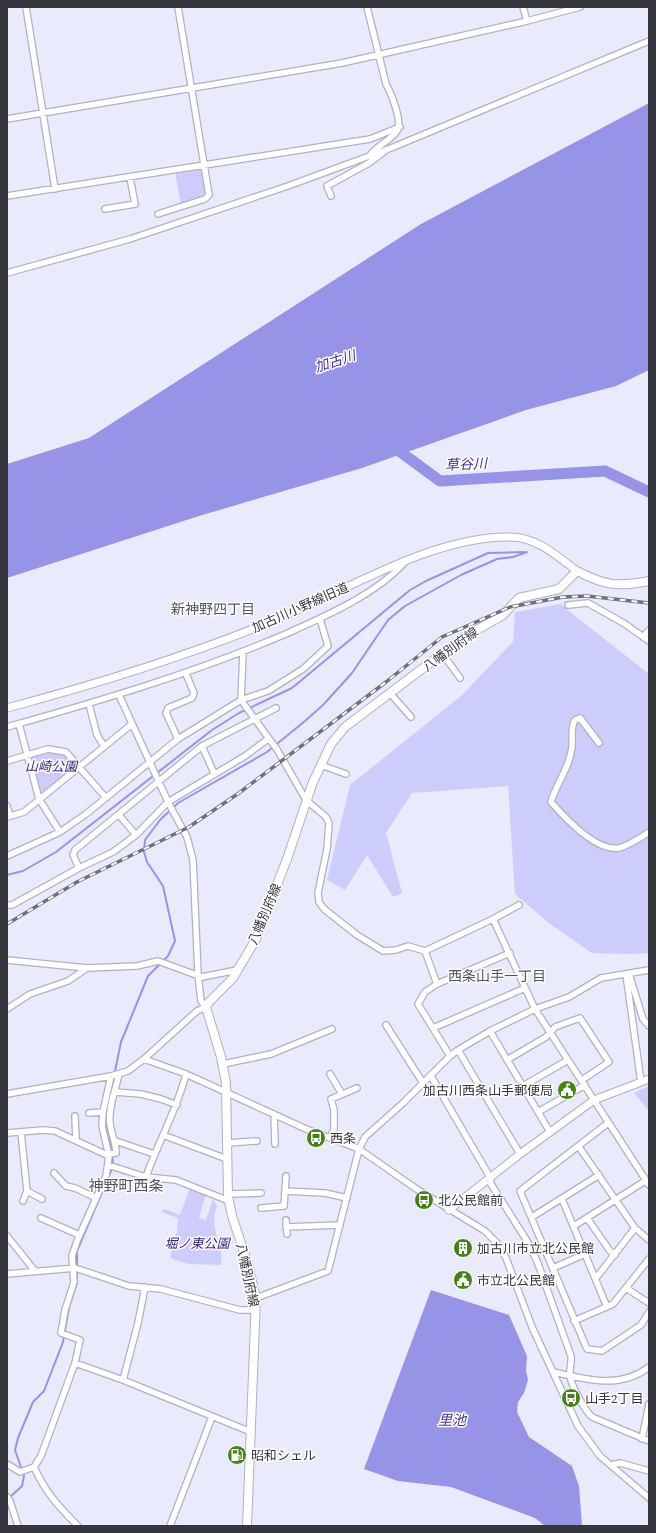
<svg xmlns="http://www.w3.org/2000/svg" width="656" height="1533" font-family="'Source Serif 4','Noto Sans JP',serif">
	<rect width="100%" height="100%" fill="#e9eafc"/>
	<path fill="#cdcdfb" d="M202 168 207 195 181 206 175 172Z
		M560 604 649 674V953L627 954 592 953 550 924 515 894 508 786 412 793 386 833 402 893 393 897 367 855 345 890 327 880 350 785 461 696 513 642 515 612Z
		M50 750 67 754 75 763 74 768 43 792 40 790 31 760 33 755Z
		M649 1086V1111L634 1093Z
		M190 1188 206 1194 199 1218 206 1220 213 1199 217 1206C208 1229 224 1243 221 1265L188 1264 170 1258 176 1237H175L178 1228 177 1227 178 1218 162 1212 164 1209 180 1215Z"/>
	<path fill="#9794e8" d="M649 103V370L616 386 526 410 362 468 199 516 7 578V464L89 438 421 224Z
		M431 1290 509 1315 527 1356 526 1371 528 1380 524 1393 518 1402 517 1412 529 1437 572 1466 579 1486 582 1526H545L535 1518 451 1487 398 1481 364 1469Z"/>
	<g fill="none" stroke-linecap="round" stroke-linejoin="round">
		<path stroke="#9794e8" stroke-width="2" d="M7 875 23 871 56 852 212 730 239 713 292 688 410 590 426 581 488 553 524 552
			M9 1498 22 1486 24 1476 15 1450 18 1438 33 1402 44 1391 63 1342 69 1307 77 1283V1251L111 1171 113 1163 111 1142 105 1120 121 1042 148 976 168 956 175 941 163 886 147 862 144 852 145 840 160 820 178 803 267 752 305 721 323 705 352 673 388 620 405 606 461 575 497 559 513 557 527 552"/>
		<path stroke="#9794e8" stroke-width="11" d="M391 445 440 481 605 471 649 492"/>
		<g stroke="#b0b0c6" stroke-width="8">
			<path id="minor" d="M26 7 55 189
				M367 7 386 84C391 93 403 122 397 131 391 140 378 145 371 154
				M523 7 527 21
				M7 119 342 63 527 21 580 7
				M7 196 370 139 400 127
				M331 196 327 186 369 163 385 151
				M105 209 135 204 130 178
				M158 214 205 199 209 195 178 7
				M7 273 130 239 288 186 391 148 649 41
				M568 605 588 603 625 624 649 641
				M643 637 649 630
				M243 652 241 700 278 751 306 800 326 817 329 823 327 849 318 893 319 902 324 909 357 935 383 951 396 950 408 946 425 951 493 919 535 1009 649 1185
				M442 653 460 678
				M390 693 411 717
				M89 704 97 735 104 746
				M19 724 39 799 60 832
				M7 727C103 700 197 672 288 633 326 616 376 594 404 563
				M178 739 166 713 168 708 192 698 194 693 186 674
				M599 743 580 718 575 720C570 728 573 738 572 747 570 767 556 784 551 802 565 818 596 852 619 848 630 845 640 838 649 832
				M202 746 214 773
				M7 761 48 749 66 752 106 798
				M321 765 346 774
				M7 806 10 816
				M119 815 136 835
				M7 817 24 812 132 724
				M7 856 60 832 86 814 178 739 241 700 268 691 303 669 328 646 320 619
				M79 868 73 855 75 850 202 746 276 708
				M7 905H12L79 868 113 852 136 835 168 802 245 756 268 739
				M493 919 519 905
				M425 951 437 984 510 953
				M7 960 87 968 137 966 158 961 202 977 237 970
				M626 974 641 1082
				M627 977H630L643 1019 649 1026
				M437 984 425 992 418 1004 450 1056
				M7 1009 30 994 68 981 87 968
				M386 1025 423 1083
				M433 1028 525 988
				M490 1031 550 1132
				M458 1050 520 1154
				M144 1059 186 1074 306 1129 359 1149 418 1190 485 1231 498 1244 506 1258 532 1327 578 1426 600 1456 649 1498
				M507 1060 546 1037 555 1027 580 1018 609 1062 582 1080
				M223 1064 271 1054 332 1029
				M330 1074 342 1094
				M431 1076 490 1177 491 1184 527 1241 537 1261 571 1356C572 1363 569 1369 570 1375 570 1384 585 1411 592 1417L649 1441
				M523 1086 568 1060
				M115 1092 141 1094 161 1099 177 1105
				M7 1094 111 1076 128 1071 144 1059 197 1011 206 1007 201 1001 198 974 193 860 187 837 169 804 119 695
				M538 1112 585 1085
				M89 1113 103 1112
				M274 1114 275 1144
				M75 1116 76 1140
				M608 1123 520 1191 587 1349 602 1351 641 1325 649 1312
				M21 1132 27 1191 42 1199
				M7 1133 43 1130 55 1131 109 1156
				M163 1135 227 1159
				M330 1138 334 1129V1110L331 1099 357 1088
				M116 1141 154 1154
				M227 1143 257 1141
				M579 1147 635 1228 649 1240
				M108 1154 116 1153C116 1142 111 1134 110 1123 108 1107 116 1089 119 1074
				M108 1165 146 1177 176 1180 229 1201
				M54 1173 66 1186 75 1188 96 1198
				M146 1177C158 1142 177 1110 186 1074
				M285 1191 325 1193 347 1198
				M228 1194 261 1193
				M562 1199 607 1307
				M23 1201 27 1191
				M261 1208 284 1206 286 1176
				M532 1217 599 1175
				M41 1218 79 1235
				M587 1218 610 1251 615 1255
				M286 1220 287 1234
				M574 1226 645 1181
				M286 1227 340 1225
				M7 1236 35 1271
				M553 1268 585 1254
				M7 1274 75 1268 129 1286 161 1289 240 1310H256
				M596 1278 635 1228
				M145 1287 138 1323 123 1380 251 1432
				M626 1288 649 1303
				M256 1298 328 1271 359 1149 365 1137 403 1103 450 1056 458 1050 490 1031 535 1009 569 997 601 978 649 970
				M574 1321 613 1304 649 1259
				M75 1363 123 1380
				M553 1372C586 1379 619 1390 649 1367
				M642 1439 649 1404
				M7 1464 20 1472 34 1467 41 1456 75 1363 80 1340 61 1333 65 1310 74 1282 72 1256 77 1241 106 1176 109 1156 102 1126 103 1112 111 1076
				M611 1465 620 1463 649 1471
				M34 1467C46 1493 58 1506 78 1526
				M7 1497 10 1501 18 1526
				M170 1526 212 1417"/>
		</g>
		<g stroke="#b0b0c6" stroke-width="9">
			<path id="tertiary" d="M7 708C97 684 188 656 275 620 346 591 432 536 510 537 537 537 557 556 577 571
				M449 1210 520 1154 594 1100 649 1079"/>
		</g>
		<g stroke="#b0b0c6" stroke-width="10">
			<path id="secondary" d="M247 1526 256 1298 247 1261 232 1216 228 1196 226 1083 221 1057 206 1007 209 1002 233 978 256 939 287 859 313 782 331 744 345 727 463 638 503 615 519 598 559 589 577 571C606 586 617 587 649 581"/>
		</g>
		<use href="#minor" stroke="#fff" stroke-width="5.5"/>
		<use href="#tertiary" stroke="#fff" stroke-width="7"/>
		<use href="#secondary" stroke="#fff" stroke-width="8"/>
		<g stroke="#70707c" stroke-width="3.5">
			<path id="rail" d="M7 924 77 882 189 827 239 793 386 682 442 637 510 607 563 597 587 596 649 603"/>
		</g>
		<use href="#rail" stroke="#fff" stroke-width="2" stroke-dasharray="6" stroke-linecap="butt"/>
	</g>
	<defs>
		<g id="civic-disc" transform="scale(1)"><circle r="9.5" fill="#48801a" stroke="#fff"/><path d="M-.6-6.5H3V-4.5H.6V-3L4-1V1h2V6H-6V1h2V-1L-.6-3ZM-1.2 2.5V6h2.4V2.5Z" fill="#fff"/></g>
		<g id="bus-disc" transform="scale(1)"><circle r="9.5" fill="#48801a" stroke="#fff"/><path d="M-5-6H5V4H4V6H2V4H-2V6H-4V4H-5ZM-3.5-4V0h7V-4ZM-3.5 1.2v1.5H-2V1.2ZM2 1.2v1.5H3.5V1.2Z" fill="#fff"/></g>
		<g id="building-disc" transform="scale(1)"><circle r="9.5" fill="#48801a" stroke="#fff"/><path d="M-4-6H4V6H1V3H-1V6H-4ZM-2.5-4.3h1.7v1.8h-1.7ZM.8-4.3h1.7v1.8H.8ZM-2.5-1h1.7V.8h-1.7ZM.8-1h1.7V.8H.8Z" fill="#fff"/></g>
		<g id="fuel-disc" transform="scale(1)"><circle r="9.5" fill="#48801a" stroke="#fff"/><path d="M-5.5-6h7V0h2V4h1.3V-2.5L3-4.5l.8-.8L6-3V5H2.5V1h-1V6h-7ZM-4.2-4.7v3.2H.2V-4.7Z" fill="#fff"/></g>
	</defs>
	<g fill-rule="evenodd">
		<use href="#civic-disc" x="567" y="1090"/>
		<use href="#bus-disc" x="316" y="1138"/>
		<use href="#bus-disc" x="424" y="1200"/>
		<use href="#building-disc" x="463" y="1248"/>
		<use href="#civic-disc" x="463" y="1280"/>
		<use href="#bus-disc" x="571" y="1398"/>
		<use href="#fuel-disc" x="237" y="1455"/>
	</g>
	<g text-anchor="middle" stroke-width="3" stroke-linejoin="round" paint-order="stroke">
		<g font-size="13" fill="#36363f" stroke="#fff">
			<text transform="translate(300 607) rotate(-24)" y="5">加古川小野線旧道</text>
			<text transform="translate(450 649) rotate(-36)" y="5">八幡別府線</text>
			<text transform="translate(264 914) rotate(-67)" y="5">八幡別府線</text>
			<text transform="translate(248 1275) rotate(78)" y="5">八幡別府線</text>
		</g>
		<g font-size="13" font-style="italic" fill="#321c7d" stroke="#fff">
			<text x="51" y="771">山崎公園</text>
			<text x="197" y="1248">堀ノ東公園</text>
		</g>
		<g font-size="13" fill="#36363f" stroke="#fff" text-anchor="start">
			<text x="553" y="1095" text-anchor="end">加古川西条山手郵便局</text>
			<text x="330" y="1143">西条</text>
			<text x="438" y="1205">北公民館前</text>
			<text x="477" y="1253">加古川市立北公民館</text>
			<text x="477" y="1285">市立北公民館</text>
			<text x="585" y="1403">山手2丁目</text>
			<text x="251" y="1460">昭和シェル</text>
		</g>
		<g font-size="14" font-style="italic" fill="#443496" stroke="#fff">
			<text transform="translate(335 361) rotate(-18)" y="5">加古川</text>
			<text transform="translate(466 464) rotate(-3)" y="5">草谷川</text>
			<text x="452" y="1425">里池</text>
		</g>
		<g font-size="14" fill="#525265" stroke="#fff">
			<text x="213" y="614">新神野四丁目</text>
			<text x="497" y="981">西条山手一丁目</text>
		</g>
		<g font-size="15" fill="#525265" stroke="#fff">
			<text x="126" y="1191">神野町西条</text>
		</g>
	</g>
	<rect width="656" height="1533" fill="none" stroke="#36363f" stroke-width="16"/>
</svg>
